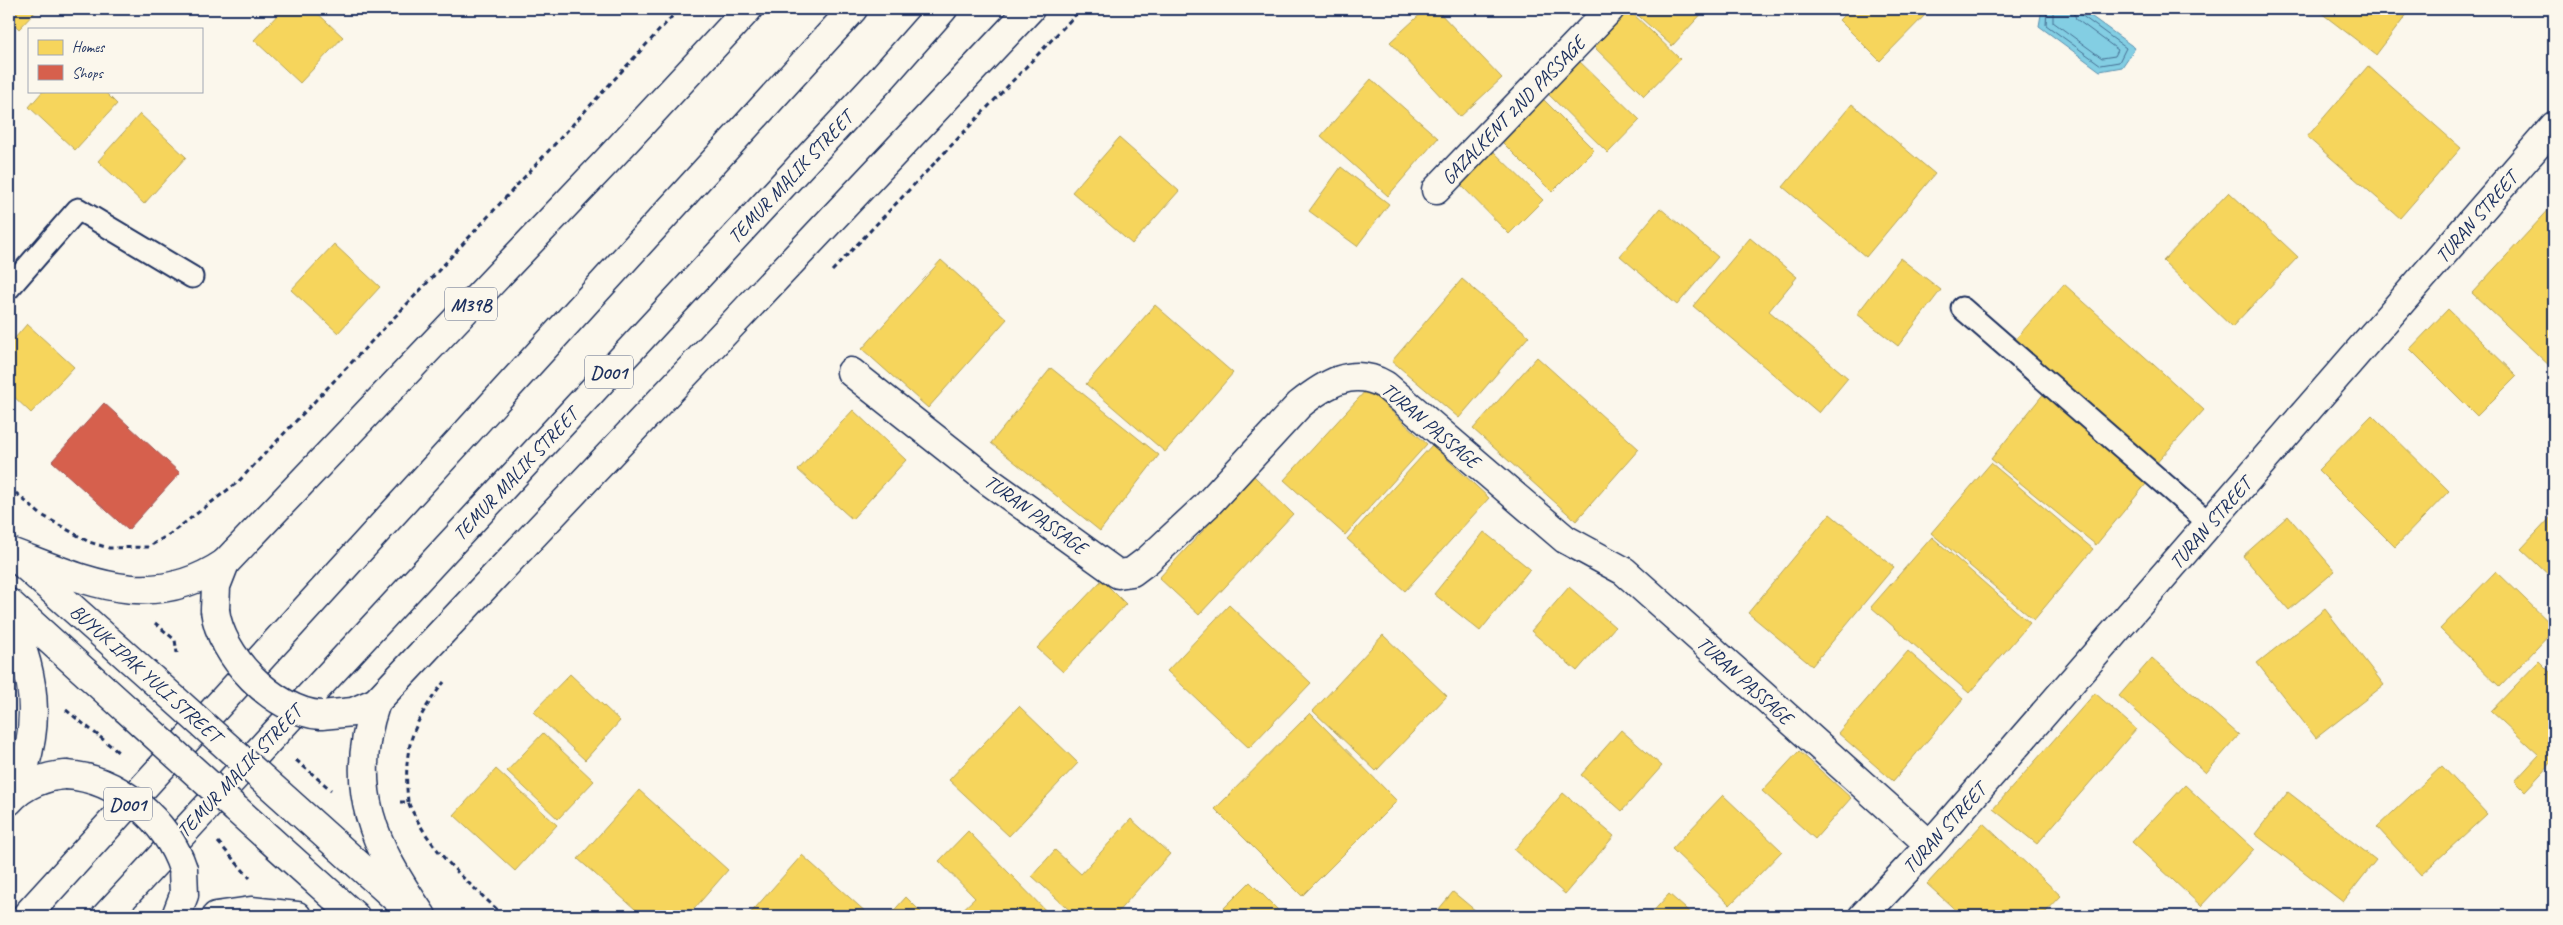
<svg xmlns="http://www.w3.org/2000/svg" width="2563" height="925" font-family="Caveat,sans-serif">
	<rect width="100%" height="100%" fill="#fbf7ec"/>
	<filter id="ink" filterUnits="userSpaceOnUse"><feTurbulence type="fractalNoise" baseFrequency=".02" numOctaves="2"/><feDisplacementMap in="SourceGraphic" scale="10" xChannelSelector="R" yChannelSelector="G"/><feConvolveMatrix kernelMatrix="1 2 1 2 8 2 1 2 1" color-interpolation-filters="sRGB"/></filter>
	<g filter="url(#ink)">
		<path fill="#83cee3" stroke="#598eae" d="M2042 9H2081L2135 48 2122 67 2100 71 2039 26Z"/>
		<path fill="#f6d55c" stroke="#b4a35d" d="M9 9H38L19 29 9 19Z
			M283 9H313L343 37 300 83 254 40Z
			M1426 9H1436L1502 78 1460 117 1390 42Z
			M1619 9H1628L1680 59 1644 96 1588 41Z
			M1631 9H1706L1672 46Z
			M1850 9H1931L1880 61 1839 20Z
			M2316 9H2411L2376 55Z
			M1576 58 1640 120 1608 153 1544 90Z
			M2368 66 2461 148 2400 218 2307 137Z
			M1371 79 1438 138 1388 196 1321 136Z
			M43 91H104L117 104 75 150 29 107Z
			M1538 94 1594 150 1552 192 1496 136Z
			M1852 104 1935 174 1866 257 1783 187Z
			M140 114 186 157 144 204 98 161Z
			M1119 138 1179 191 1132 244 1072 192Z
			M1490 148 1543 200 1509 234 1457 181Z
			M1341 167 1389 204 1357 246 1309 211Z
			M2229 192 2298 257 2232 327 2163 261Z
			M2554 204V370L2472 293Z
			M1660 208 1718 257 1677 305 1620 256Z
			M1750 238 1797 277 1769 311 1848 378 1819 413 1693 306Z
			M334 244 380 287 338 333 291 290Z
			M1900 258 1941 290 1898 346 1857 314Z
			M941 260 1007 319 928 408 862 349Z
			M1462 279 1529 336 1459 418 1392 361Z
			M2064 284 2204 410 2153 467 2013 342Z
			M1155 305 1233 373 1165 452 1086 384Z
			M2448 309 2517 376 2477 416 2410 349Z
			M27 324 74 367 31 413 9 392V345Z
			M1537 357 1639 449 1576 521 1473 429Z
			M1051 368 1159 455 1100 531 991 443Z
			M1367 389 1427 444 1345 535 1284 480Z
			M2045 392 2151 478 2096 545 1991 459Z
			M853 410 906 460 852 519 798 470Z
			M2372 415 2449 491 2395 547 2318 470Z
			M1432 445 1489 498 1405 591 1347 539Z
			M1991 463 2093 549 2034 620 1931 533Z
			M1254 476 1293 514 1199 615 1159 578Z
			M1830 514 1894 567 1812 666 1748 613Z
			M2554 514V580L2521 549Z
			M2288 516 2335 571 2289 610 2243 556Z
			M1484 532 1530 569 1480 631 1434 594Z
			M1932 537 2030 623 1969 693 1871 607Z
			M2496 571 2554 627V630L2500 687 2440 629Z
			M1102 580 1126 604 1063 672 1037 648Z
			M1569 587 1615 627 1577 671 1531 631Z
			M1229 605 1311 683 1249 748 1167 671Z
			M2325 609 2384 685 2316 738 2257 663Z
			M1383 635 1447 696 1376 771 1313 711Z
			M1908 651 1963 699 1893 781 1838 733Z
			M2152 658 2239 735 2206 773 2119 696Z
			M2539 661 2554 676V760L2525 791 2515 781 2539 755 2491 711Z
			M570 674 620 721 585 760 533 712Z
			M2095 693 2136 729 2037 844 1993 809Z
			M1019 706 1078 763 1009 836 949 780Z
			M1310 713 1397 801 1302 896 1215 809Z
			M1621 730 1662 766 1622 811 1581 775Z
			M543 733 594 781 558 819 507 771Z
			M1799 751 1851 798 1815 839 1762 791Z
			M2442 766 2487 814 2421 875 2377 827Z
			M496 769 557 825 515 871 454 815Z
			M2185 785 2254 849 2201 906 2132 842Z
			M639 790 728 870 688 916H643L578 859Z
			M2288 792 2376 860 2343 902 2255 834Z
			M1563 793 1614 836 1565 894 1514 850Z
			M1723 795 1782 851 1730 905 1672 849Z
			M1131 819 1170 854 1114 916H1076L1032 876 1055 850 1081 874Z
			M1983 823 2061 896 2042 916H1962L1927 884Z
			M968 831 1051 916H956L975 898 939 861Z
			M802 855 868 914 866 916H748Z
			M1250 882 1284 916H1222L1219 913Z
			M1453 892 1482 916H1433Z
			M1669 894 1694 916H1649Z
			M906 897 925 916H889Z"/>
		<path fill="#d6604d" stroke="#9e5152" d="M104 403 180 473 128 530 52 461Z"/>
		<g fill="none" stroke-linecap="round" stroke-linejoin="round">
			<path stroke="#456f93" stroke-width="1" d="M2047 9 2046 25 2101 65 2119 62 2126 48 2081 15 2079 9
				M2053 9V22L2102 58 2115 56 2118 50 2076 19 2073 9"/>
			<g stroke="#1b2f5e" stroke-width="25">
				<path id="service" d="M9 288 78 209 192 277
					M1962 308 2210 524"/>
			</g>
			<g stroke="#1b2f5e" stroke-width="31">
				<path id="minor" d="M1436 190 1610 9
					M851 372 990 482 1118 574 1132 572 1148 560 1207 505 1299 405C1325 384 1353 366 1385 385L1565 539 1624 571 1930 845
					M1863 916 1930 845 2554 126"/>
			</g>
			<g stroke="#1b2f5e" stroke-width="31">
				<path id="secondary" d="M10 552C86 580 149 614 225 563
					M21 562 152 679
					M9 603 126 709
					M9 618C39 677 42 739 11 798
					M376 702C346 788 374 846 422 916
					M263 779 402 904
					M236 809 355 916
					M216 916 251 911 297 916"/>
			</g>
			<g stroke="#1b2f5e" stroke-width="31">
				<path id="trunk" d="M215 610 216 586 225 563 608 160 748 9
					M321 715 353 712 376 702 1030 9
					M9 801C23 785 45 776 66 775
					M26 916 853 9
					M106 916 883 77 943 9
					M176 916 184 895 183 869"/>
			</g>
			<path stroke="#1b2f5e" stroke-width="3" stroke-dasharray="5 4" stroke-linecap="butt" d="M832 271 1081 9
				M9 487 40 514 89 542 109 548 148 547 170 534 238 482 427 283 679 9
				M155 623 175 640 177 653
				M66 710 100 737
				M296 760 331 790
				M400 802H408C431 853 464 878 504 916
				M408 802C403 748 411 725 444 682
				M218 842 250 878"/>
			<use href="#service" stroke="#fbf7ec" stroke-width="21"/>
			<use href="#minor" stroke="#fbf7ec" stroke-width="28"/>
			<use href="#secondary" stroke="#fbf7ec" stroke-width="28"/>
			<use href="#trunk" stroke="#fbf7ec" stroke-width="28"/>
			<g stroke="#1b2f5e" stroke-width="31" stroke-linecap="butt">
				<path id="secondary-bridge" d="M152 679 263 779
					M126 709 236 809"/>
			</g>
			<g stroke="#1b2f5e" stroke-width="31" stroke-linecap="butt">
				<path id="trunk-bridge" d="M215 610C220 655 274 712 321 715
					M66 775C117 778 167 820 183 869"/>
			</g>
			<path stroke="#1b2f5e" stroke-width="3" stroke-dasharray="5 4" stroke-linecap="butt" d="M100 737 118 752"/>
			<use href="#secondary-bridge" stroke="#fbf7ec" stroke-width="28"/>
			<use href="#trunk-bridge" stroke="#fbf7ec" stroke-width="28"/>
		</g>
	</g>
	<g text-anchor="middle" stroke-width="5" stroke-linejoin="round" paint-order="stroke">
		<g fill="#fbf7ec" stroke="#5e6b89" stroke-width="1">
			<rect x="445" y="287.5" width="52" height="33" rx="4"/>
			<rect x="585" y="355.5" width="48" height="33" rx="4"/>
			<rect x="104" y="787.5" width="48" height="33" rx="4"/>
		</g>
		<g font-size="19" font-weight="bold" fill="#1b2f5e">
			<text x="471" y="311">M39B</text>
			<text x="609" y="379">D001</text>
			<text x="128" y="811">D001</text>
		</g>
		<g font-size="20" fill="#1b2f5e" stroke="#fbf7ec">
			<text transform="translate(1513 110) rotate(-46)" y="7">GAZALKENT 2ND PASSAGE</text>
			<text transform="translate(790 177) rotate(-47)" y="7">TEMUR MALIK STREET</text>
			<text transform="translate(2476 217) rotate(-49)" y="7">TURAN STREET</text>
			<text transform="translate(1431 425) rotate(40)" y="7">TURAN PASSAGE</text>
			<text transform="translate(515 474) rotate(-47)" y="7">TEMUR MALIK STREET</text>
			<text transform="translate(1036 514) rotate(36)" y="7">TURAN PASSAGE</text>
			<text transform="translate(2210 523) rotate(-49)" y="7">TURAN STREET</text>
			<text transform="translate(146 673) rotate(42)" y="7">BUYUK IPAK YULI STREET</text>
			<text transform="translate(1745 680) rotate(42)" y="7">TURAN PASSAGE</text>
			<text transform="translate(239 771) rotate(-47)" y="7">TEMUR MALIK STREET</text>
			<text transform="translate(1944 828) rotate(-48)" y="7">TURAN STREET</text>
		</g>
	</g>
	<rect width="2563" height="925" fill="none" stroke="#fbf7ec" stroke-width="30"/>
	<rect x="15" y="15" width="2533" height="895" fill="none" stroke="#1b2f5e" stroke-width="2" filter="url(#ink)"/>
	<rect x="28" y="28" width="175" height="65" fill="#fbf7ec" stroke="#a1a7b3"/>
	<rect x="38" y="40" width="25" height="15" fill="#f6d55c" stroke="#a1a7b3"/>
	<text x="72" y="52" font-size="15" fill="#1b2f5e">Homes</text>
	<rect x="38" y="65" width="25" height="15" fill="#d6604d" stroke="#a1a7b3"/>
	<text x="72" y="78" font-size="15" fill="#1b2f5e">Shops</text>
</svg>
